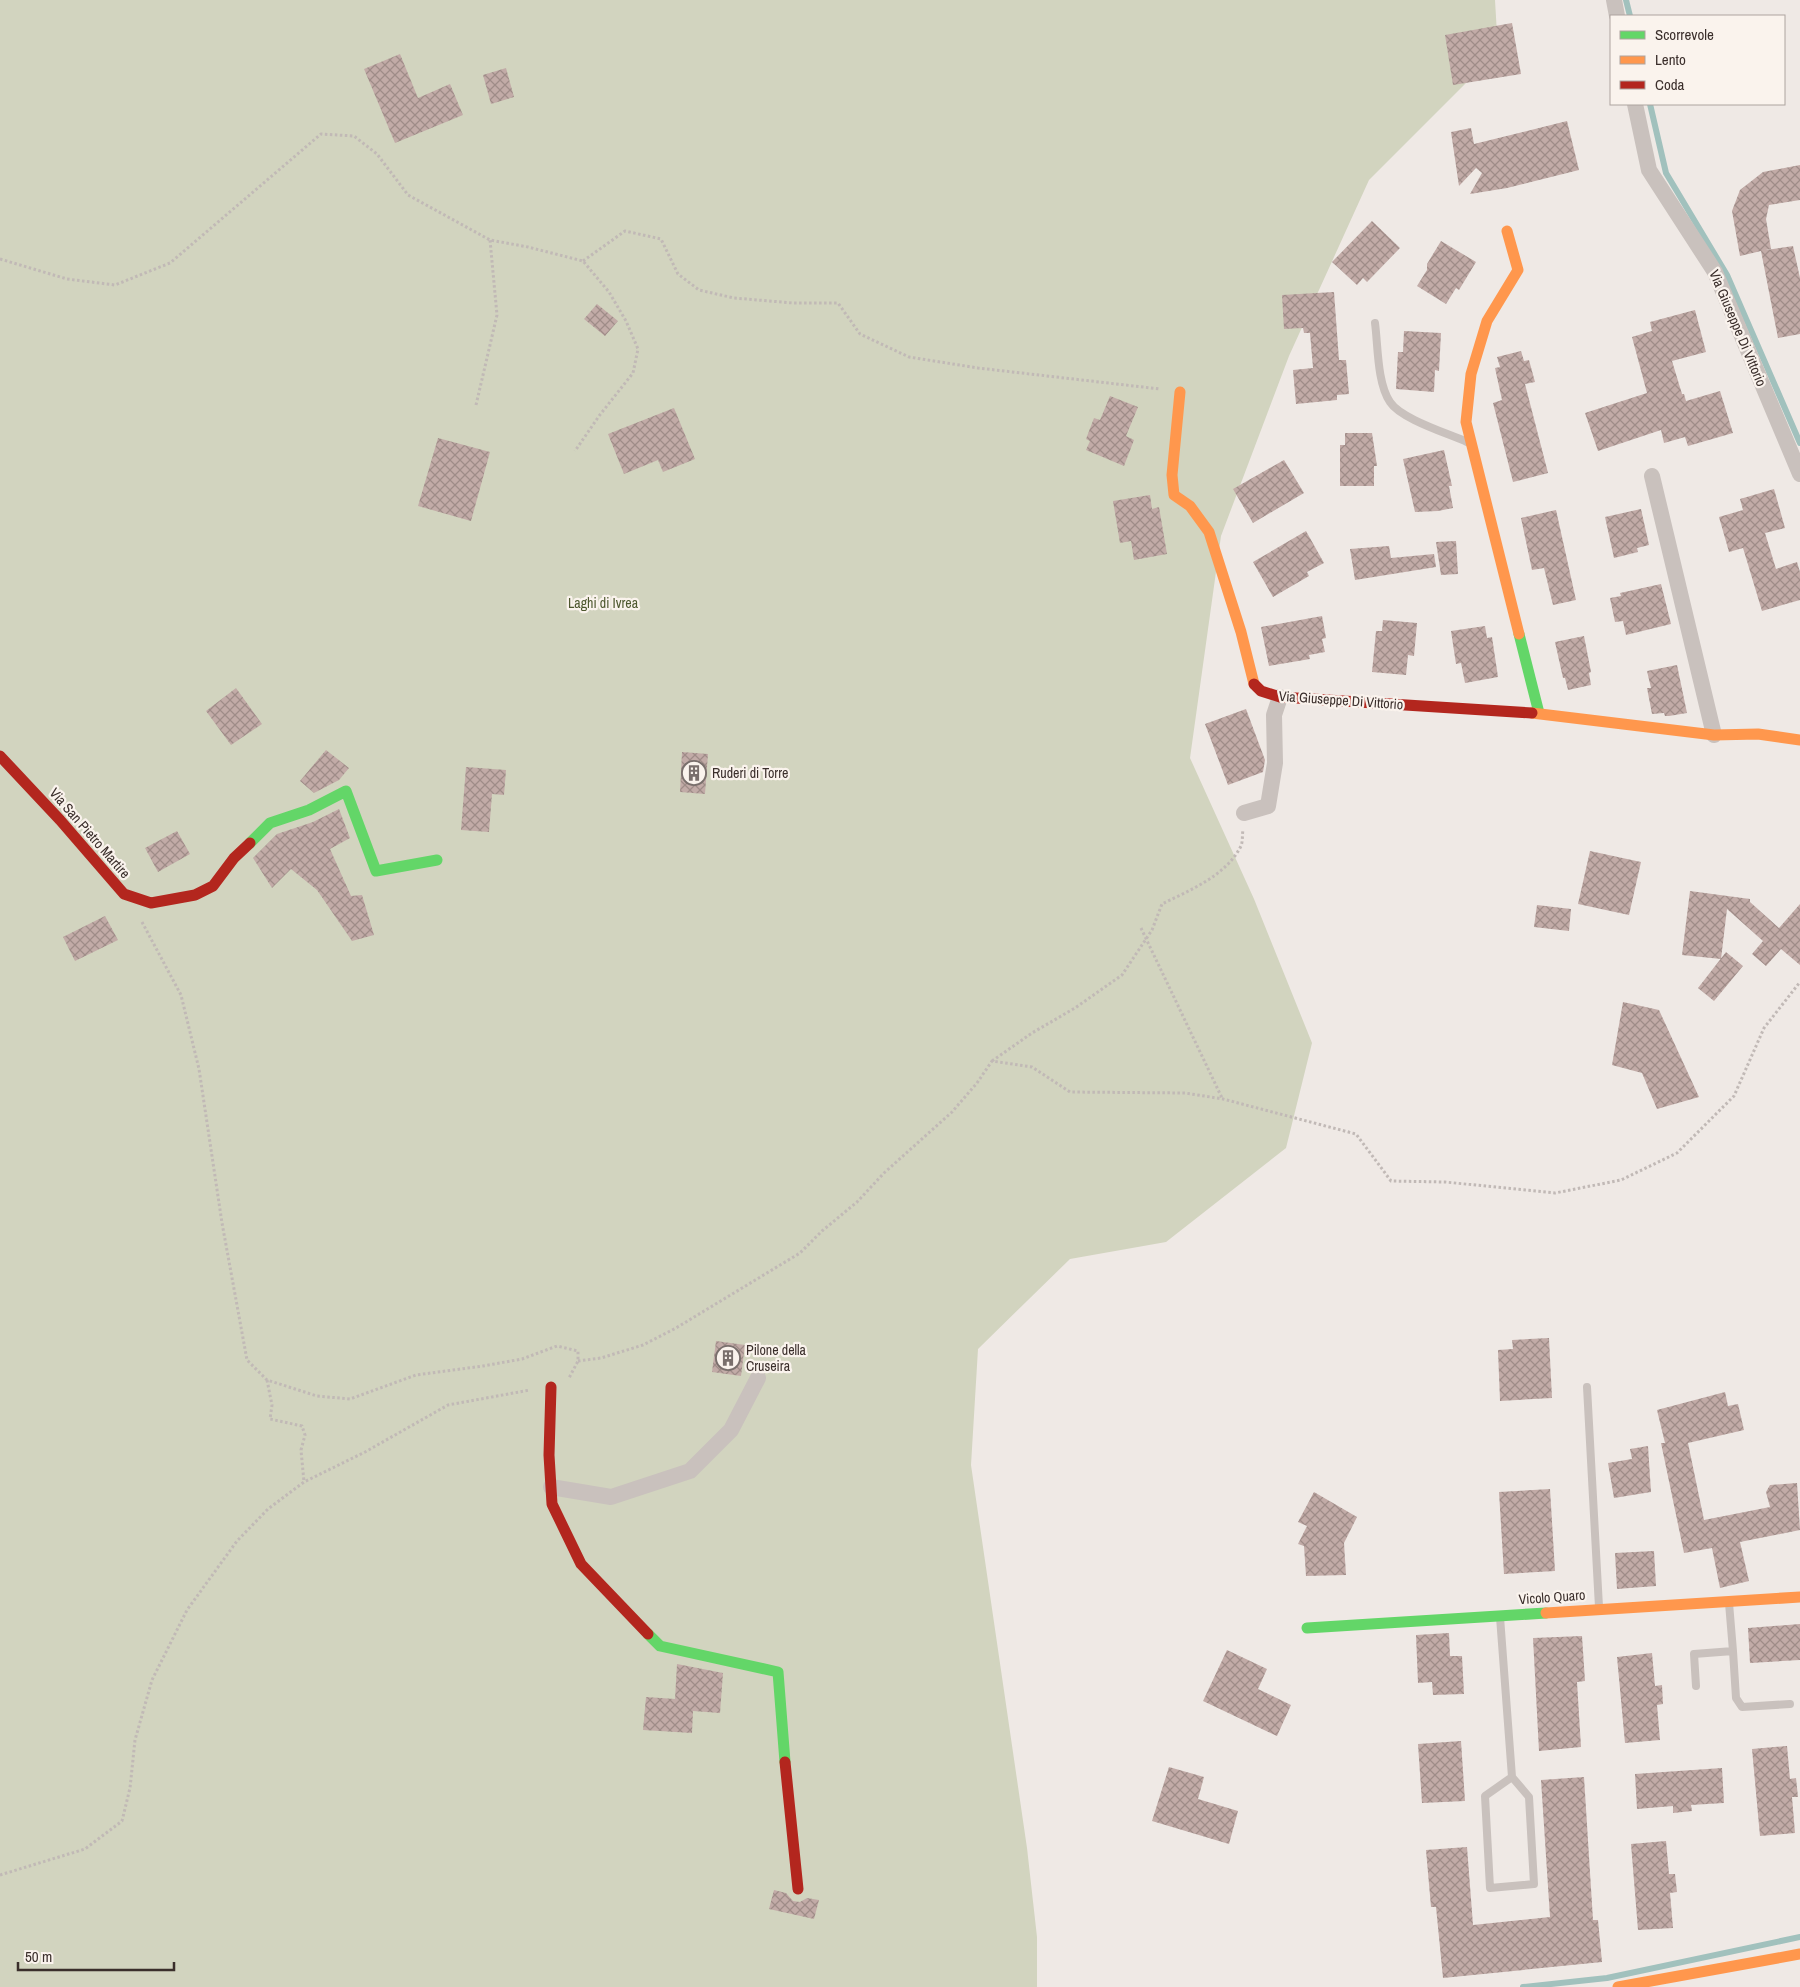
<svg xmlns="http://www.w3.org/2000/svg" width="1800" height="1987" viewBox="0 0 1800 1987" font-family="'Archivo Narrow',sans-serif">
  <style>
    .park { fill: #d2d4bf }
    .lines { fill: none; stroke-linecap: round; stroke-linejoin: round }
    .stream { stroke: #a1c1bd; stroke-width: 6 }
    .building { fill: url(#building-cross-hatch) }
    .path { stroke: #c1b9b6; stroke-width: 3; stroke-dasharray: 2.5 2.5; stroke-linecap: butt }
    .lane { stroke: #c9c1bd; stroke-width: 8 }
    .street { stroke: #c9c1bd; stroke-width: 16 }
    .fast { stroke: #63d668; stroke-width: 11 }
    .slow { stroke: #ff974d; stroke-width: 11 }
    .jam { stroke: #b3261e; stroke-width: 11 }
    .labels { text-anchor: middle; stroke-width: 4.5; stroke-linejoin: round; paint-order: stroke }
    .street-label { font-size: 14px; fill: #3a2e2b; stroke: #faf3ed }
    .park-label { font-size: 14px; fill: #4e582f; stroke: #faf3ed }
    .poi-label { font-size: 14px; fill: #3a2e2b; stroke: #faf3ed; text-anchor: start }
  </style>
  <defs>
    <pattern id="building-cross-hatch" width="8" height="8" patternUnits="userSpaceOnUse" patternTransform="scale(1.25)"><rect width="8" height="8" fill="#c2aba7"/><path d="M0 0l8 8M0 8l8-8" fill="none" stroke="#9f8c88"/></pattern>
  </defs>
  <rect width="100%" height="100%" fill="#efe9e5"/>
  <path class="park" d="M0,0H1495L1498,51L1369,180L1289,356L1221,536L1190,758L1254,899L1312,1043L1286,1148L1166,1242L1070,1259L978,1349L971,1465L1027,1848L1037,1937V1987H0Z"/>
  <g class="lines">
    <path class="stream" d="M1626,0L1630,16
      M1650,104L1666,173L1727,275L1800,443
      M1523,1987L1607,1978L1800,1937"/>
  </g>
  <path class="building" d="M1512,23L1521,74L1453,85L1445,35Z
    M400,54L418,98L450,84L463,115L395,143L364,69Z
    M506,68L514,97L491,104L483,75Z
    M1567,121L1579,170L1507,188L1470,194L1482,173L1476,168L1459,186L1451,132L1471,128L1474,144Z
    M1800,165V200L1769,205L1766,219L1771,249L1766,250L1793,246L1800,278V334L1778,338L1761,251L1740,256L1732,211L1740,190L1763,172Z
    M1372,221L1400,248L1367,282L1363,278L1357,285L1332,262Z
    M1441,241L1476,262L1459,290L1456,288L1446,304L1417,286L1427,270V264Z
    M1334,292L1339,360H1346L1349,394L1337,395V400L1296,404L1293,370L1313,368L1310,333H1304L1303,328L1284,329L1282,295Z
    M597,304L618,321L605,336L584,319Z
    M1695,310L1706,352L1672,361L1682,394H1684L1686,401L1720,391L1733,433L1688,446L1685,437L1664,443L1661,430L1598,451L1585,413L1647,393L1632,337L1652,331L1650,322Z
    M1404,331L1441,333L1439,371L1435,370L1434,392L1396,389L1398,352H1403Z
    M1521,351L1524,361L1529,360L1535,382L1525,384L1548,473L1513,482L1493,403L1502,400L1495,368L1500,367L1497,357Z
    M1110,396L1138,407L1126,436L1134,440L1124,466L1086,450L1090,441L1086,439L1094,418L1100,420Z
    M674,408L695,459L663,472L658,460L624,474L608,434Z
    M1345,433H1372L1377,466H1374V486H1340V445H1345Z
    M438,438L490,452L471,521L418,506Z
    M1444,450L1452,486H1449L1453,508L1438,511L1415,512L1403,459Z
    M1284,460L1304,493L1253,523L1233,489Z
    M1774,489L1785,528L1765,533L1776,569L1797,562L1800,572V600L1762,611L1743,548L1729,552L1719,517L1743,510L1740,499Z
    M1150,495L1152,509L1159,507L1167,554L1134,560L1131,541L1120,543L1113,501Z
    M1641,509L1649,545L1637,548L1638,552L1614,558L1605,517Z
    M1556,510L1576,600L1553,605L1544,568L1532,570L1521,518Z
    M1306,531L1324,563L1307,572L1309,576L1273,597L1253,562Z
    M1456,541L1458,574L1441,575L1436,542Z
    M1389,546L1391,558L1434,554L1436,567L1355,580L1350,549Z
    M1661,584L1671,624L1626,635L1623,621L1615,622L1610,598L1621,596L1620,593Z
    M1322,616L1326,638L1322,639L1325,652L1309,655L1310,659L1269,666L1261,627Z
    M1383,620L1417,623L1414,656L1408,655L1406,675L1372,672L1376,631H1382Z
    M1485,626L1487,638L1492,637L1498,677L1465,683L1461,663L1456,664L1451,631Z
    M1584,636L1591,672L1589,673L1591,685L1568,690L1565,678H1563L1555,642Z
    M1677,665L1687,713L1669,716H1665L1664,713L1652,714L1647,688H1651L1647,671Z
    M236,688L262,724L231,745L206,711Z
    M1246,709L1265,760L1263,772L1228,785L1205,724Z
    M326,750L349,768L339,780L314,793L300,781Z
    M682,752L708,754L705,794L680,792Z
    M466,767L506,770L504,795L492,794L489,832L461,830Z
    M339,809L350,838L330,849L351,896L362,895L374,935L352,941L317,890L291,869L272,888L253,858L277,834L313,822Z
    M177,831L190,854L158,872L145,848Z
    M1590,851L1641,862L1629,915L1578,904Z
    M1690,891L1750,899V902L1779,928L1800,904V965L1781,949L1766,966L1752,954L1763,941L1727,909L1721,959L1682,955Z
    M1537,905L1571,909L1569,931L1534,927Z
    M105,916L118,940L75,961L63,937Z
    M1726,952L1743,966L1714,1001L1698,988Z
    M1623,1002L1659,1010L1699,1097L1657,1109L1642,1073L1612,1065Z
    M1549,1338L1552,1398L1500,1401L1498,1350L1513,1349L1512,1340Z
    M716,1341L745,1345L741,1376L712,1372Z
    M1725,1392L1728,1406L1738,1404L1744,1430L1688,1443L1704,1520L1770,1507L1766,1492L1770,1485L1797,1483L1800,1530L1740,1542L1749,1581L1720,1588L1712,1548L1684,1553L1661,1443H1665L1657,1410Z
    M1648,1446L1651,1492L1614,1498L1608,1463L1632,1459L1630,1449Z
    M1550,1489L1555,1571L1504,1574L1499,1492Z
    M1314,1492L1357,1517L1344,1543L1346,1575L1306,1576L1304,1546L1298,1544L1307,1526L1298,1522Z
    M1654,1551L1656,1586L1617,1589L1615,1553Z
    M1800,1624V1660L1750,1663L1748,1628Z
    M1449,1633L1450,1656H1462L1464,1694L1433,1695L1432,1682L1418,1683L1416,1635Z
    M1582,1636L1585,1681L1577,1682L1581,1747L1539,1751L1533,1638Z
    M1227,1650L1267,1669L1258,1689L1291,1705L1277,1736L1203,1701Z
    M1652,1653L1655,1686L1662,1685L1663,1704L1657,1705L1660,1740L1625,1743L1617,1657Z
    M677,1664L723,1673L720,1713L693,1711L692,1733L643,1730L646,1697L675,1699Z
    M1461,1741L1465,1801L1422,1803L1418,1744Z
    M1787,1746L1790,1779L1796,1778L1798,1797H1792L1795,1833L1760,1836L1752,1749Z
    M1169,1767L1204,1777L1198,1799L1238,1811L1229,1844L1152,1821Z
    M1722,1768L1724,1803L1691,1805L1692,1811L1673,1813V1806L1637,1809L1635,1774Z
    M1584,1777L1593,1920H1598L1602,1962L1443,1978L1436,1907H1431L1426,1850L1467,1847L1473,1925L1550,1917L1541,1780Z
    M1666,1841L1669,1874H1675L1677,1892L1670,1893L1673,1928L1638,1930L1631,1844Z
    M774,1890L786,1893L793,1901L800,1902L807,1898L819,1900L814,1919L769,1909Z"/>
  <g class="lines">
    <path class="path" d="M0,259L67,279L115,285L170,263L321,134L354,136L377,154L408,195L490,240L528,247L583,261L609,292L626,321L638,349L633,373L599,416L575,451
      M583,261L625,231L661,239L678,274L699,290L734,298L793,303H838L860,334L909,357L978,368L1160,389
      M476,405L497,315L490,240
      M142,922L181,995L199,1069L222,1223L247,1360L267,1380L317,1396L350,1399L416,1375L483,1366L522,1359L557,1346L578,1351V1361L569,1378
      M1141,928L1222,1098
      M992,1061L1032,1033L1075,1008L1122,975L1152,930L1162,904C1190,890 1226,876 1241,846C1243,841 1242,835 1243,830
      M578,1361L601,1358L643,1345L676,1328L800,1253L822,1231L857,1202L884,1173L952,1112L977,1083L992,1061L1032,1067L1070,1092L1185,1093L1223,1099L1356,1134L1391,1181L1445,1182L1555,1193L1621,1180L1677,1153L1734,1096L1764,1028L1800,982
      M267,1380L272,1405L270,1419L302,1426L305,1435L301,1450L304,1482
      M0,1875L85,1849L122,1821L130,1788L135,1740L152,1680L187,1610L237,1541L268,1509L304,1482L365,1452L448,1405L530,1390"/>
    <path class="lane" d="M1375,323C1378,345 1377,383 1390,402C1401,419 1447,433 1467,442
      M1587,1387L1599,1607
      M1500,1617L1512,1777L1529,1797L1534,1884L1490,1888L1485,1796L1512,1777
      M1733,1651L1736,1698L1742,1707L1790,1704
      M1696,1686L1694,1654L1733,1651L1729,1603"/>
    <path class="street" d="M1614,0L1617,16
      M1635,104L1649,170L1715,272L1800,474
      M1652,476L1714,735
      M1244,813L1268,806L1275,763L1274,715L1280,697
      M551,1487L611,1497L690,1471L731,1430L758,1378"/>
    <path class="fast" d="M1519,634L1539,713
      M250,843L270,823L309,810L346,791L376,871L437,860
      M1307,1628L1546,1613
      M648,1634L660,1646L778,1672L785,1762"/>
    <path class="slow" d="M1507,231L1518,270L1487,321L1471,374L1466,422L1519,634
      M1180,392L1172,475L1174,495L1190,506L1209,532L1241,632L1254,684
      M1532,713L1714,735L1758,734L1800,740
      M1546,1613L1800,1597
      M1618,1987L1800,1954"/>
    <path class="jam" d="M1254,684L1261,691L1280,697L1532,713
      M0,756L60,820L124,894L151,903L195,895L213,886L234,858L250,843
      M551,1387L549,1455L552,1504L581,1564L648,1634
      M785,1762L798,1889"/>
  </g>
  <defs>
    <symbol id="building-ring" viewBox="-11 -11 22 22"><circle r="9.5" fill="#faf3ed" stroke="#796f6c" stroke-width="1.5"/><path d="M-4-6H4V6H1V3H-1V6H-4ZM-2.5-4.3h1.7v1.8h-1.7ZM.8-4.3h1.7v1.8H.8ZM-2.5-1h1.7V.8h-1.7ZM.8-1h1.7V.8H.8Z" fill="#796f6c"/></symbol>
  </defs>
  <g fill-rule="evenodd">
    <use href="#building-ring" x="680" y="759" width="28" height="28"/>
    <use href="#building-ring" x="714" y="1344" width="28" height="28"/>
  </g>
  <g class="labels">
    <g class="street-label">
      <text transform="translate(1738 328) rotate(67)" y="5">Via Giuseppe Di Vittorio</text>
      <text transform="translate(1341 700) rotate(4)" y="5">Via Giuseppe Di Vittorio</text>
      <text transform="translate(90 833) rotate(49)" y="5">Via San Pietro Martire</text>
      <text transform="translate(1552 1597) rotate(-4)" y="5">Vicolo Quaro</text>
    </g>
    <g class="park-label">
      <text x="603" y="608">Laghi di Ivrea</text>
    </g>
    <g class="poi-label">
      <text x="712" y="778">Ruderi di Torre</text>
      <text x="746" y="1355">Pilone della<tspan x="746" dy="16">Cruseira</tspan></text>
    </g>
  </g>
  <rect x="1610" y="15" width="175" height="90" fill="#faf3ed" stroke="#ada49f"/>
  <rect x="1620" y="31" width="25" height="8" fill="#63d668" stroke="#ada49f"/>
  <text x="1655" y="40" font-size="15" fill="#3a2e2b">Scorrevole</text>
  <rect x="1620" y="56" width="25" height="8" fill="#ff974d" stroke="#ada49f"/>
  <text x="1655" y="65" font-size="15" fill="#3a2e2b">Lento</text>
  <rect x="1620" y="81" width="25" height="8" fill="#b3261e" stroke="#ada49f"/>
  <text x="1655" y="90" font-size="15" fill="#3a2e2b">Coda</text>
  <path d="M18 1962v8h156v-8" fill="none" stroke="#3a2e2b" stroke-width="2.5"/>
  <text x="25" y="1962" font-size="15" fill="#3a2e2b" stroke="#faf3ed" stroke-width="4" paint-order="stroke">50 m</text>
</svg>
